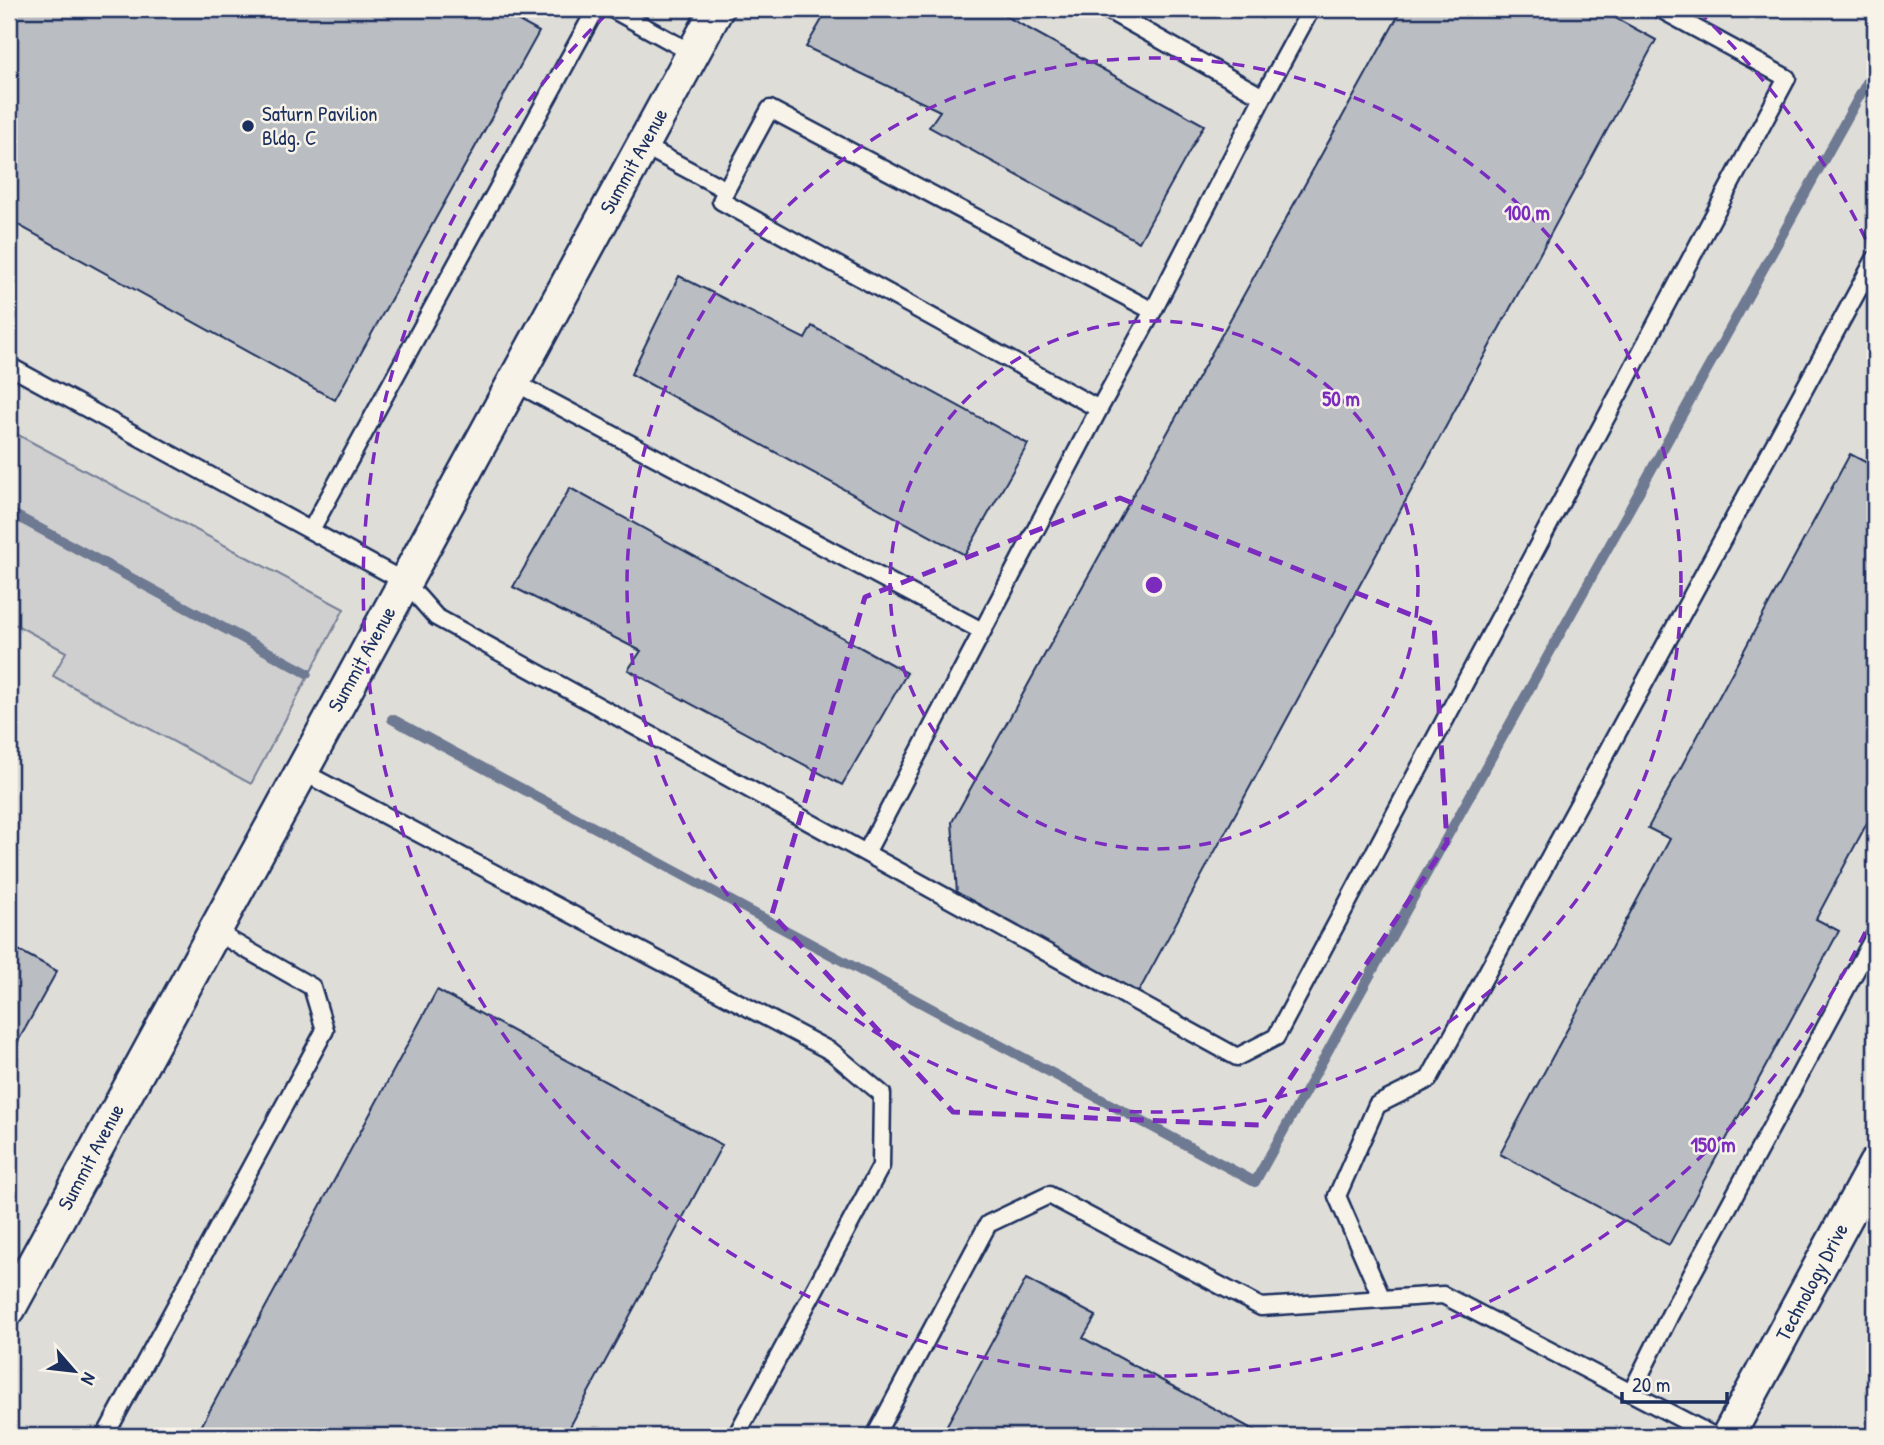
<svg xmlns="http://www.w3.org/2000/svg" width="1884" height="1445" viewBox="0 0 1884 1445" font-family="'Patrick Hand',sans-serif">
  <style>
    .built { fill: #deddd8 }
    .green { fill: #cfcfcf; stroke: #757f96; stroke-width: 2 }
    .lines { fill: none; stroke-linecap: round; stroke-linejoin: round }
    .stream { stroke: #6e7992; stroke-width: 10 }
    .building { fill: #babdc2; stroke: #1b2f5e; stroke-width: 2 }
    .lane-casing { stroke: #1b2f5e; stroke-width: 21 }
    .street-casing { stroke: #1b2f5e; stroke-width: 37 }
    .lane { stroke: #f7f3e8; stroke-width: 16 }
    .street { stroke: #f7f3e8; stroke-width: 32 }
    .marked { fill: none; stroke: #7b2cbf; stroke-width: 5; stroke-dasharray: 14 9; stroke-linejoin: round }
    .ring { fill: none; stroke: #7b2cbf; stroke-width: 3.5; stroke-dasharray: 12 9 }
    .poi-dot { fill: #1b2f5e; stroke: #f7f3e8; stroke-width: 2.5 }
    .labels { text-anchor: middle; stroke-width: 5; stroke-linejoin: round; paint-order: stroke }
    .poi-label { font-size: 21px; fill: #1b2f5e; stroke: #f7f3e8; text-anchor: start }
    .street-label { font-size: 21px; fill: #1b2f5e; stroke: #f7f3e8 }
    .centre { fill: #7b2cbf; stroke: #f7f3e8; stroke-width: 3.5 }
    .ring-label { font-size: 21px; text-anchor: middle; font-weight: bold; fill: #7b2cbf; stroke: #f7f3e8; stroke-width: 5; stroke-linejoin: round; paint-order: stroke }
  </style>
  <rect width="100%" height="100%" fill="#eeebe2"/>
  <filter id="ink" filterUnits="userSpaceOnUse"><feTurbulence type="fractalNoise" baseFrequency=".0143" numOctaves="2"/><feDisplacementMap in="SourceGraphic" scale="14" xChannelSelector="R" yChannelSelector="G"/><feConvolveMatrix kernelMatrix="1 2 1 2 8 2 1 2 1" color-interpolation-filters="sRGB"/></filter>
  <g filter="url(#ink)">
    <path class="built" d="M9,9H1875V1436H9Z"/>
    <path class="green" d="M9,430L344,609L251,784L53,676L66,652L9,621Z"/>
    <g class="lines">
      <path class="stream" d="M9,512L307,673
        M392,719L1255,1182L1875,68"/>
    </g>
    <path class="building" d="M9,9H497L539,32L335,400L9,220Z
      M828,9H993L1204,125L1139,242L929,127L940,111L806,47Z
      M1246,9H1266L1262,18Z
      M1402,9H1599L1656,40L1138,993L957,893L952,822Z
      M679,276L805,339L812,326L1028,444L965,555L631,374Z
      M1850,454L1875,467V808L1816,919L1839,931L1669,1245L1500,1154L1670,839L1648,828Z
      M570,488L907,673L842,785L628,670L641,651L513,587Z
      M9,945L57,971L16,1045L9,1041Z
      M437,990L722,1145L565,1436H196Z
      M1026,1279L1096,1316L1083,1338L1265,1436H941Z"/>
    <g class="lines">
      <defs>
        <path id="lane" d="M612,9L692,53
          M1263,97L1311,9
          M642,145L726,190L770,109L1153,311L1263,97L1106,9
          M726,190L721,201L1099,409L1153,311
          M9,366L405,582L436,617L1237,1057L1276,1037L1787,78L1660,9
          M514,382L982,631
          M311,530L596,9
          M301,771L832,1052L882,1094L881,1166L736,1436
          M866,853L1099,409
          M1382,1299L1337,1196L1377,1105L1429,1079L1875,259
          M1631,1393L1671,1313L1875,935
          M105,1436L325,1030L312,987L214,931
          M875,1436L988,1224L1049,1195L1261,1307L1443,1295L1714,1436"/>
        <path id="street" d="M9,1309L717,9
          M1728,1436L1875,1164"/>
      </defs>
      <use href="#lane" class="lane-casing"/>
      <use href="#street" class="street-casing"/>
      <use href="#lane" class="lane"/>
      <use href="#street" class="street"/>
    </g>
  </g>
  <path class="marked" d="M1120,498L1434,624L1447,843L1259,1125L953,1112L772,914L865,597Z"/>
  <g class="ring">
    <circle cx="1154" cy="585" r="264"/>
    <circle cx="1154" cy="585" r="527"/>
    <path d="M1874 913A791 791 0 1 1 610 11M1698 11A791 791 0 0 1 1874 257"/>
  </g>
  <circle class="poi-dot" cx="248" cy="126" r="7"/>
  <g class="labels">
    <g class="poi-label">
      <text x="262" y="121">Saturn Pavilion<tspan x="262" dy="24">Bldg. C</tspan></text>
    </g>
    <g class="street-label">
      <text transform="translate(634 161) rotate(-61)" y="7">Summit Avenue</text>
      <text transform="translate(362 659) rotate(-61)" y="7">Summit Avenue</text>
      <text transform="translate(91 1157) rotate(-62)" y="7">Summit Avenue</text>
      <text transform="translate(1812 1282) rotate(-62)" y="7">Technology Drive</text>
    </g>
  </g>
  <circle cx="1154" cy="585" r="10" class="centre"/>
  <g class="ring-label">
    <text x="1527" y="220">100 m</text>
    <text x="1341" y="406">50 m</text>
    <text x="1713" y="1152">150 m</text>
  </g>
  <rect width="1884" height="1445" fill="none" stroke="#f7f3e8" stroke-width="35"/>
  <rect x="18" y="18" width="1849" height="1410" fill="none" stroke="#1b2f5e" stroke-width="2.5" filter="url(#ink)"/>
  <g transform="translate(74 1371) rotate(118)" stroke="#f7f3e8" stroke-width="5" paint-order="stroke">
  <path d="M0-5L12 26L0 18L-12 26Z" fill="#1b2f5e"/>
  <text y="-10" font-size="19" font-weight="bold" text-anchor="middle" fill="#1b2f5e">N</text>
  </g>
  <path d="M1622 1392v10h105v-10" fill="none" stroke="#1b2f5e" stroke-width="3.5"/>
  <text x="1632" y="1392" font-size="21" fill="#1b2f5e" stroke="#f7f3e8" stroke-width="5" paint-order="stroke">20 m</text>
</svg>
